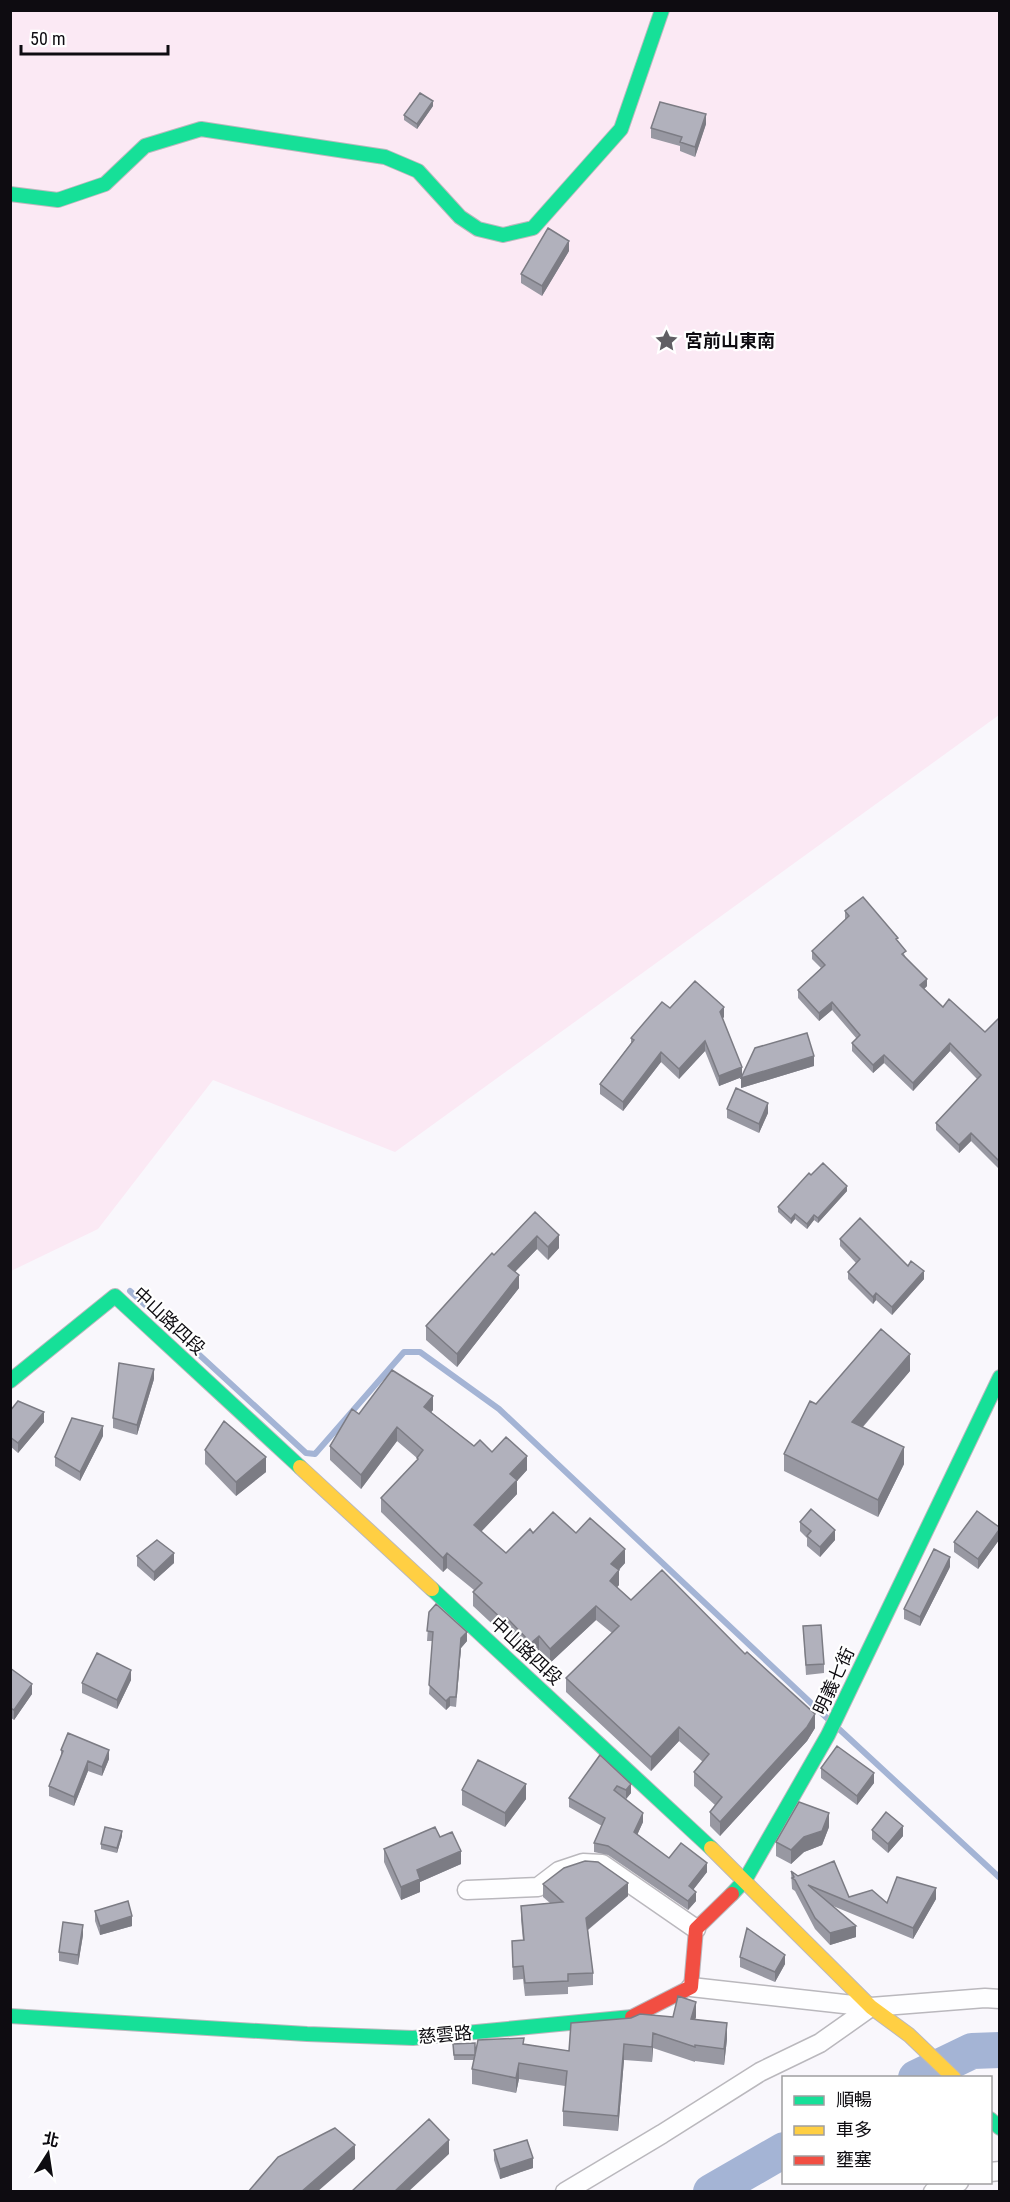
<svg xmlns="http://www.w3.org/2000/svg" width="1010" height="2202" viewBox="0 0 1010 2202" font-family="'Roboto Condensed','Noto Sans TC',sans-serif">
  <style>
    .green { fill: #fbe9f4 }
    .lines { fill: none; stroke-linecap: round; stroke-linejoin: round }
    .stream { stroke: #a4b4d5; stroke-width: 6 }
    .river { stroke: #a4b4d5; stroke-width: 36 }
    .street-casing { stroke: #bab8bd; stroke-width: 21 }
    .fast-casing { stroke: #bab8bd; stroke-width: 16 }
    .slow-casing { stroke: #bab8bd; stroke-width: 16 }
    .jam-casing { stroke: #bab8bd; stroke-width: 16 }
    .street { stroke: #fefeff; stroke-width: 18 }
    .fast { stroke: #16e098; stroke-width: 14 }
    .slow { stroke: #ffcf43; stroke-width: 14 }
    .jam { stroke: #f24e42; stroke-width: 14 }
    .wall { fill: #9898a2 }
    .shaded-wall { fill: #7c7c84 }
    .building { fill: #b1b1bc; stroke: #7c7c84; stroke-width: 1.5 }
    .labels { text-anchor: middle; stroke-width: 4.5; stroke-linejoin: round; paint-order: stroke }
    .poi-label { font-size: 18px; font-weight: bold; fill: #0e0c11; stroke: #fff; text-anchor: start }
    .street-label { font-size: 18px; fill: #0e0c11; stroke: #fff }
  </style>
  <rect width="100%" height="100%" fill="#f9f7fc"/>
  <path class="green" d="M10,11H1000L999,715L395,1152L213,1080L98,1229L11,1271Z"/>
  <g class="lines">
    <path class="stream" d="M130,1291L306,1453L315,1454L404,1352H420L499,1409L829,1720
      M839,1729L1000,1878"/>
    <path class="river" d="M916,2078L972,2051L1000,2050
      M711,2192L784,2150"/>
    <defs>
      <path id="street" d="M467,1890L538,1887L559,1871L583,1863L602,1864L696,1929
        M691,1987L871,2007L985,1998L1000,1999
        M990,2172L1000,2171
        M565,2192L662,2134L760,2072L820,2043L871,2007
        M933,2192L959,2182"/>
      <path id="fast" d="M10,194L58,200L105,184L145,146L201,129L385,157L418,171L460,217L478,229L503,235L533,228L621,129L662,10
        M10,1381L115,1296L300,1467
        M432,1589L711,1848
        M732,1894L745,1880L828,1735L1000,1377
        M10,2016L307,2034L413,2038L632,2017
        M990,2119L1000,2128"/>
      <path id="slow" d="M300,1467L432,1589
        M711,1848L871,2007L909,2035L954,2078"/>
      <path id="jam" d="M632,2017L691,1987L696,1929L732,1894"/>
    </defs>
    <use href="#street" class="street-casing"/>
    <use href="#fast" class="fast-casing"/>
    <use href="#slow" class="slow-casing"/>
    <use href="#jam" class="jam-casing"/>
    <use href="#street" class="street"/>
    <use href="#fast" class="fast"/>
    <use href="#slow" class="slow"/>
    <use href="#jam" class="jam"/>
  </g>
  <path class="wall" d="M433,106L417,129L404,120V115Z
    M706,124L695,157L680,151V146L651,138V128Z
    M569,251L542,296L521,283V274Z
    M845,911L898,941L906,958L927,986L924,989L943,1007L985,1032L999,1018V1169L971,1141L959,1153L936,1130V1123L977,1079L950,1051L913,1091L884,1063L873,1073L852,1051V1043L857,1039L832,1010L819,1021L798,998V990L821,968L812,959V951L845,920Z
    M670,1008L724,1017L722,1019L742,1077L814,1066L741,1088L742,1077L719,1086L705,1051L679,1079L661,1062L623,1111L600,1094V1084L631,1043V1038Z
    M727,1109L768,1113L759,1133L727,1118Z
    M811,1175L847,1191L818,1223L814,1220L807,1229L795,1219L791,1224L778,1212V1207Z
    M535,1212L559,1248L548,1260L537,1249L515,1272L519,1288L457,1367L426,1340V1326Z
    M840,1239L908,1266L924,1279L892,1315L876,1300L873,1304L848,1279V1272L856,1263L840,1246Z
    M910,1371L863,1427L904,1464L878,1517L784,1471V1454L816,1404Z
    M154,1379L137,1435L113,1428V1418Z
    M433,1410L431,1412L474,1446L492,1452L527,1470L517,1481V1494L481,1532L506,1553L533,1533H576L625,1563L619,1570V1585L617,1587L631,1600L815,1728L807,1741L720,1836L710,1826V1812L715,1805L694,1786V1772L703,1762L679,1741L651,1771L566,1692V1678L612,1633L596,1620L550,1663L539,1650L531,1657L507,1632L504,1635L473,1606V1592L474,1590L447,1568L443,1572L381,1512V1498L417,1461V1458L397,1441L361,1489L330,1460V1446L359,1414Z
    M10,1411L44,1422L18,1453L10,1446Z
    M103,1436L80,1481L55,1466V1457Z
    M205,1450L266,1472L236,1496L205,1464Z
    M800,1522L835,1540L820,1557L807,1546V1538L800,1531Z
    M999,1527V1540L978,1569L954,1552V1542Z
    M137,1556L174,1563L154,1581L137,1566Z
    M950,1567L920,1626L904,1619V1609Z
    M429,1612L467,1641L461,1648L456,1707L450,1706L446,1710L429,1694L433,1641H427Z
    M803,1626L824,1664V1673L806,1675Z
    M10,1668L32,1694L14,1720L10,1717Z
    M131,1680L117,1709L82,1693V1683Z
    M61,1750L109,1759L102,1776L88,1771L74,1806L49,1796V1786L61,1757Z
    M600,1755L631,1793L626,1799L623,1798L643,1822L637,1835L669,1858L707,1872L693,1890L696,1901L688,1910L608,1855L594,1852V1843L602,1826L569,1807V1798Z
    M821,1768L874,1783L857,1805L821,1778Z
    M462,1790L526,1799L505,1827L462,1805Z
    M829,1827L822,1845L804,1852L791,1864L776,1856V1842Z
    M872,1830L903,1836L888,1853L872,1839Z
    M122,1836L117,1853L101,1849V1844Z
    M440,1837L461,1864L420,1882V1892L401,1900L384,1862V1849Z
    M791,1871L798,1876L849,1897L887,1903L936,1899L913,1939L833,1906L856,1937L830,1945L815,1929L795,1891L792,1889Z
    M543,1884L628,1896L588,1930L593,1973V1985L568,1987V1994L525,1996L523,1979L513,1980L512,1941H523L521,1919V1906L550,1903L543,1897Z
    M95,1911L132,1926L100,1935L95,1921Z
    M83,1935L78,1965L59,1961V1952Z
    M740,1957L785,1964L775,1982L740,1967Z
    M673,2017H696L695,2019L727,2039L724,2065L695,2061V2062L653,2048L652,2062L624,2060L618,2131L563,2126V2111L565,2086L519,2079L516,2093L472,2084V2069L474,2060H454L453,2044L475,2055L524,2044L569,2051Z
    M494,2150L533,2168L500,2179L494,2160Z"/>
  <path class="shaded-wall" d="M433,101V106L417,129V124Z
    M706,114V124L695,157V147Z
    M569,241V251L542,296V286Z
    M927,979V986L920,993V985Z
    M832,1002V1010L819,1021V1013Z
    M724,1007V1017L720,1021V1012Z
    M705,1041V1051L679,1079V1069Z
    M950,1043V1051L913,1091V1083Z
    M661,1052V1062L623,1111V1102Z
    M884,1055V1063L873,1073V1065Z
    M814,1056V1066L741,1088V1078Z
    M742,1067V1077L719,1086V1076Z
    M768,1103V1113L759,1133V1124Z
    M971,1133V1141L959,1153V1145Z
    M847,1186V1191L818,1223V1218Z
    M795,1214V1219L791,1224V1219Z
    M814,1215V1220L807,1229V1224Z
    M559,1235V1248L548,1260V1247Z
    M537,1236V1249L508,1279V1266Z
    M924,1271V1279L892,1315V1307Z
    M519,1275V1288L457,1367V1354Z
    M876,1293V1300L873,1304V1297Z
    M910,1354V1371L852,1439V1422Z
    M154,1369V1379L137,1435V1425Z
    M433,1396V1410L424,1421V1407Z
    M44,1412V1422L18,1453V1443Z
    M103,1426V1436L80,1481V1472Z
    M397,1427V1441L361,1489V1475Z
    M904,1447V1464L878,1517V1500Z
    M527,1456V1470L517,1481V1494L474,1539V1525L510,1474Z
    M266,1457V1472L236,1496V1482Z
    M835,1530V1540L820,1557V1547Z
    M999,1530V1540L978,1569V1559Z
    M625,1549V1563L611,1578V1564Z
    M174,1553V1563L154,1581V1572Z
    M447,1553V1568L443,1572V1558Z
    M950,1557V1567L920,1626V1617Z
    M619,1570V1585L610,1595V1581Z
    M596,1606V1620L550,1663V1649Z
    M507,1618V1632L504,1635V1621Z
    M467,1632V1641L461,1648L456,1707L461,1638Z
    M539,1636V1650L531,1657V1643Z
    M131,1670V1680L117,1709V1700Z
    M32,1684V1694L14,1720V1710Z
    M450,1697V1706L446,1710V1701Z
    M815,1714V1728L807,1741L720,1836V1822Z
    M679,1727V1741L651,1771V1757Z
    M109,1750V1759L102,1776V1767Z
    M88,1761V1771L74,1806V1797Z
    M874,1773V1783L857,1805V1796Z
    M526,1784V1799L505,1827V1813Z
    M631,1784V1793L626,1799V1790Z
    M643,1813V1822L634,1842V1832Z
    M829,1813V1827L822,1845L804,1852L791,1864V1850Z
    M903,1826V1836L888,1853V1844Z
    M122,1831V1836L117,1853V1848Z
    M461,1851V1864L420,1882V1892L401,1900V1887L417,1870Z
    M707,1863V1872L689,1895V1886Z
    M628,1883V1896L586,1931V1918Z
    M936,1888V1899L913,1939V1928Z
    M696,1892V1901L688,1910V1901Z
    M132,1916V1926L100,1935V1926Z
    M83,1925V1935L78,1965V1955Z
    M856,1926V1937L830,1945V1933Z
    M785,1955V1964L775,1982V1972Z
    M696,2002V2017L691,2034V2019Z
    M727,2023V2039L724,2065V2049Z
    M653,2033V2048L652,2062V2047Z
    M624,2044V2060L618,2131V2116Z
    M519,2063V2079L516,2093V2078Z
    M449,2140V2154L408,2192H394Z
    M355,2145V2159L317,2192H301Z
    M533,2158V2168L500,2179V2169Z"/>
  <path class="building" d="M420,93L433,101L417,124L404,115Z
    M660,102L706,114L695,147L680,142L682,137L651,128Z
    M548,228L569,241L542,286L521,274Z
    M863,897L898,938L896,939L906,951L902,954L927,979L920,985L943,1007L949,999L985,1032L999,1018V1161L971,1133L959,1145L936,1123L981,1075L950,1043L913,1083L884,1055L873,1065L852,1043L860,1035L832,1002L819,1013L798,990L825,965L812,951L849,916L845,911Z
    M695,981L724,1007L720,1012L742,1067L719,1076L705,1041L679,1069L661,1052L623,1102L600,1084L634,1040L631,1038L662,1002L670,1008Z
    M807,1033L814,1056L741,1078L755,1048Z
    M736,1088L768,1103L759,1124L727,1109Z
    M823,1163L847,1186L818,1218L814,1215L807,1224L795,1214L791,1219L778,1207L809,1173L811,1175Z
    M535,1212L559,1235L548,1247L537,1236L508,1266L519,1275L457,1354L426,1326L492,1253L494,1255Z
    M860,1218L908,1266L911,1261L924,1271L892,1307L876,1293L873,1297L848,1272L860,1259L840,1239Z
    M881,1329L910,1354L852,1422L904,1447L878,1500L784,1454L810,1401L816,1404Z
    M119,1363L154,1369L137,1425L113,1418Z
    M392,1370L433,1396L424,1407L474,1446L480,1440L492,1452L506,1437L527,1456L510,1474L517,1480L474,1525L506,1553L530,1529L533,1533L553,1512L576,1533L590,1518L625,1549L611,1564L619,1570L610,1581L631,1600L662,1570L745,1654L747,1652L815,1714L807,1727L720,1822L710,1812L722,1797L694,1772L709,1754L679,1727L651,1757L566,1678L619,1626L596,1606L550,1649L539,1636L531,1643L507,1618L504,1621L473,1592L482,1583L447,1553L443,1558L381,1498L418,1459L417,1458L423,1450L397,1427L361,1475L330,1446L352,1409L359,1414Z
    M18,1401L44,1412L18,1443L10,1437V1411Z
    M72,1418L103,1426L80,1472L55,1457Z
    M224,1421L266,1457L236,1482L205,1450Z
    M811,1509L835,1530L820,1547L807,1536L811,1531L800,1522Z
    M977,1511L999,1527V1530L978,1559L954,1542Z
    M157,1540L174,1553L154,1572L137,1556Z
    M934,1549L950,1557L920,1617L904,1609Z
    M436,1604L467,1632L461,1638L456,1697H450L446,1701L429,1685L433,1632L427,1631L429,1612Z
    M821,1625L824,1664L806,1665L803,1626Z
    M97,1653L131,1670L117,1700L82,1683Z
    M10,1668L32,1684L14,1710L10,1708Z
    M68,1733L109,1750L102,1767L88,1761L74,1797L49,1786L63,1751L61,1750Z
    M837,1746L874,1773L857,1796L821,1768Z
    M600,1755L631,1784L626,1790L617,1786L614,1790L643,1813L634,1832L669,1858L681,1843L707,1863L689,1886L696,1892L688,1901L608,1846L594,1843L605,1818L569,1798Z
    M478,1760L526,1784L505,1813L462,1790Z
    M799,1802L829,1813L822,1831L804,1837L791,1850L776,1842Z
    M886,1812L903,1826L888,1844L872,1830Z
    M105,1827L122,1831L117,1848L101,1844Z
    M435,1827L440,1837L452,1832L461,1851L417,1870L420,1879L401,1887L384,1849Z
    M585,1861L598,1862L628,1883L586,1918L593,1973L568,1974V1981L525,1983L523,1966L513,1967L512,1941L524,1940L521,1906L563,1902L543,1884L564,1868Z
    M834,1861L849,1897L872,1890L887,1903L897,1877L936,1888L913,1928L808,1885L856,1926L830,1933L815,1918L795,1880L792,1878L794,1877L791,1871L798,1876Z
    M128,1901L132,1916L100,1926L95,1911Z
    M63,1922L83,1925L78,1955L59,1952Z
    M747,1928L785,1955L775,1972L740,1957Z
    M678,1996L696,2002L691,2019L727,2023L724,2049L695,2045V2047L653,2033L652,2047L624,2044L618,2116L563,2111L567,2071L519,2063L516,2078L472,2069L478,2040L524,2038L523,2044L569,2051L571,2023L631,2018L640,2014L673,2017Z
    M475,2043V2055H454L453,2044Z
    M429,2119L449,2140L394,2192H351Z
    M335,2128L355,2145L301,2192H248L278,2157Z
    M527,2140L533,2158L500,2169L494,2150Z"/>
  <defs>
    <symbol id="sight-bare" viewBox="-9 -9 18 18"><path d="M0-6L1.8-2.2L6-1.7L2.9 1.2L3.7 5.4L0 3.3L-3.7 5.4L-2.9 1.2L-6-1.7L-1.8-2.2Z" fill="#605e63" stroke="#fff" stroke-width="2.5" paint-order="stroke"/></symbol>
  </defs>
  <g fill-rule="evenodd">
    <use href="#sight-bare" x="650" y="324" width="33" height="33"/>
  </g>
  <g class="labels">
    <g class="poi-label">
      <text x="685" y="347">宮前山東南</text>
    </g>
    <g class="street-label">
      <text transform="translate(169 1321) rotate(43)" y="6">中山路四段</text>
      <text transform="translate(526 1651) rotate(43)" y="6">中山路四段</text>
      <text transform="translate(834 1681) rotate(-65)" y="6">明義七街</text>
      <text transform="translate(445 2035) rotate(-5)" y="6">慈雲路</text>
    </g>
  </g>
  <rect width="1010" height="2202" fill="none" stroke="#0e0c11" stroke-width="24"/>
  <rect x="782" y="2076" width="210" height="108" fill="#ffffff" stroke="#9f9ea0" stroke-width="1.5"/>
  <rect x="794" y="2096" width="30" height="9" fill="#16e098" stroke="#9f9ea0" stroke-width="1.5"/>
  <text x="836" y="2106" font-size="18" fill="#0e0c11">順暢</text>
  <rect x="794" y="2126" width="30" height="9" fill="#ffcf43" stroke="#9f9ea0" stroke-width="1.5"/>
  <text x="836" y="2136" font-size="18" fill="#0e0c11">車多</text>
  <rect x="794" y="2156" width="30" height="9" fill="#f24e42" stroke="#9f9ea0" stroke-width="1.5"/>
  <text x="836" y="2166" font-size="18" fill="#0e0c11">壅塞</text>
  <g transform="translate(48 2154) rotate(12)" stroke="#ffffff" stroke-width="4.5" paint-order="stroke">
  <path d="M0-4.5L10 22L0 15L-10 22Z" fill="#0e0c11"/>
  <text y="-9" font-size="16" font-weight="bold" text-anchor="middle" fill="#0e0c11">北</text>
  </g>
  <path d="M21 45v9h147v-9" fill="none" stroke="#0e0c11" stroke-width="3"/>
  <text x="30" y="45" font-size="18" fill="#0e0c11" stroke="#ffffff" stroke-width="4.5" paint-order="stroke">50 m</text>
</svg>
